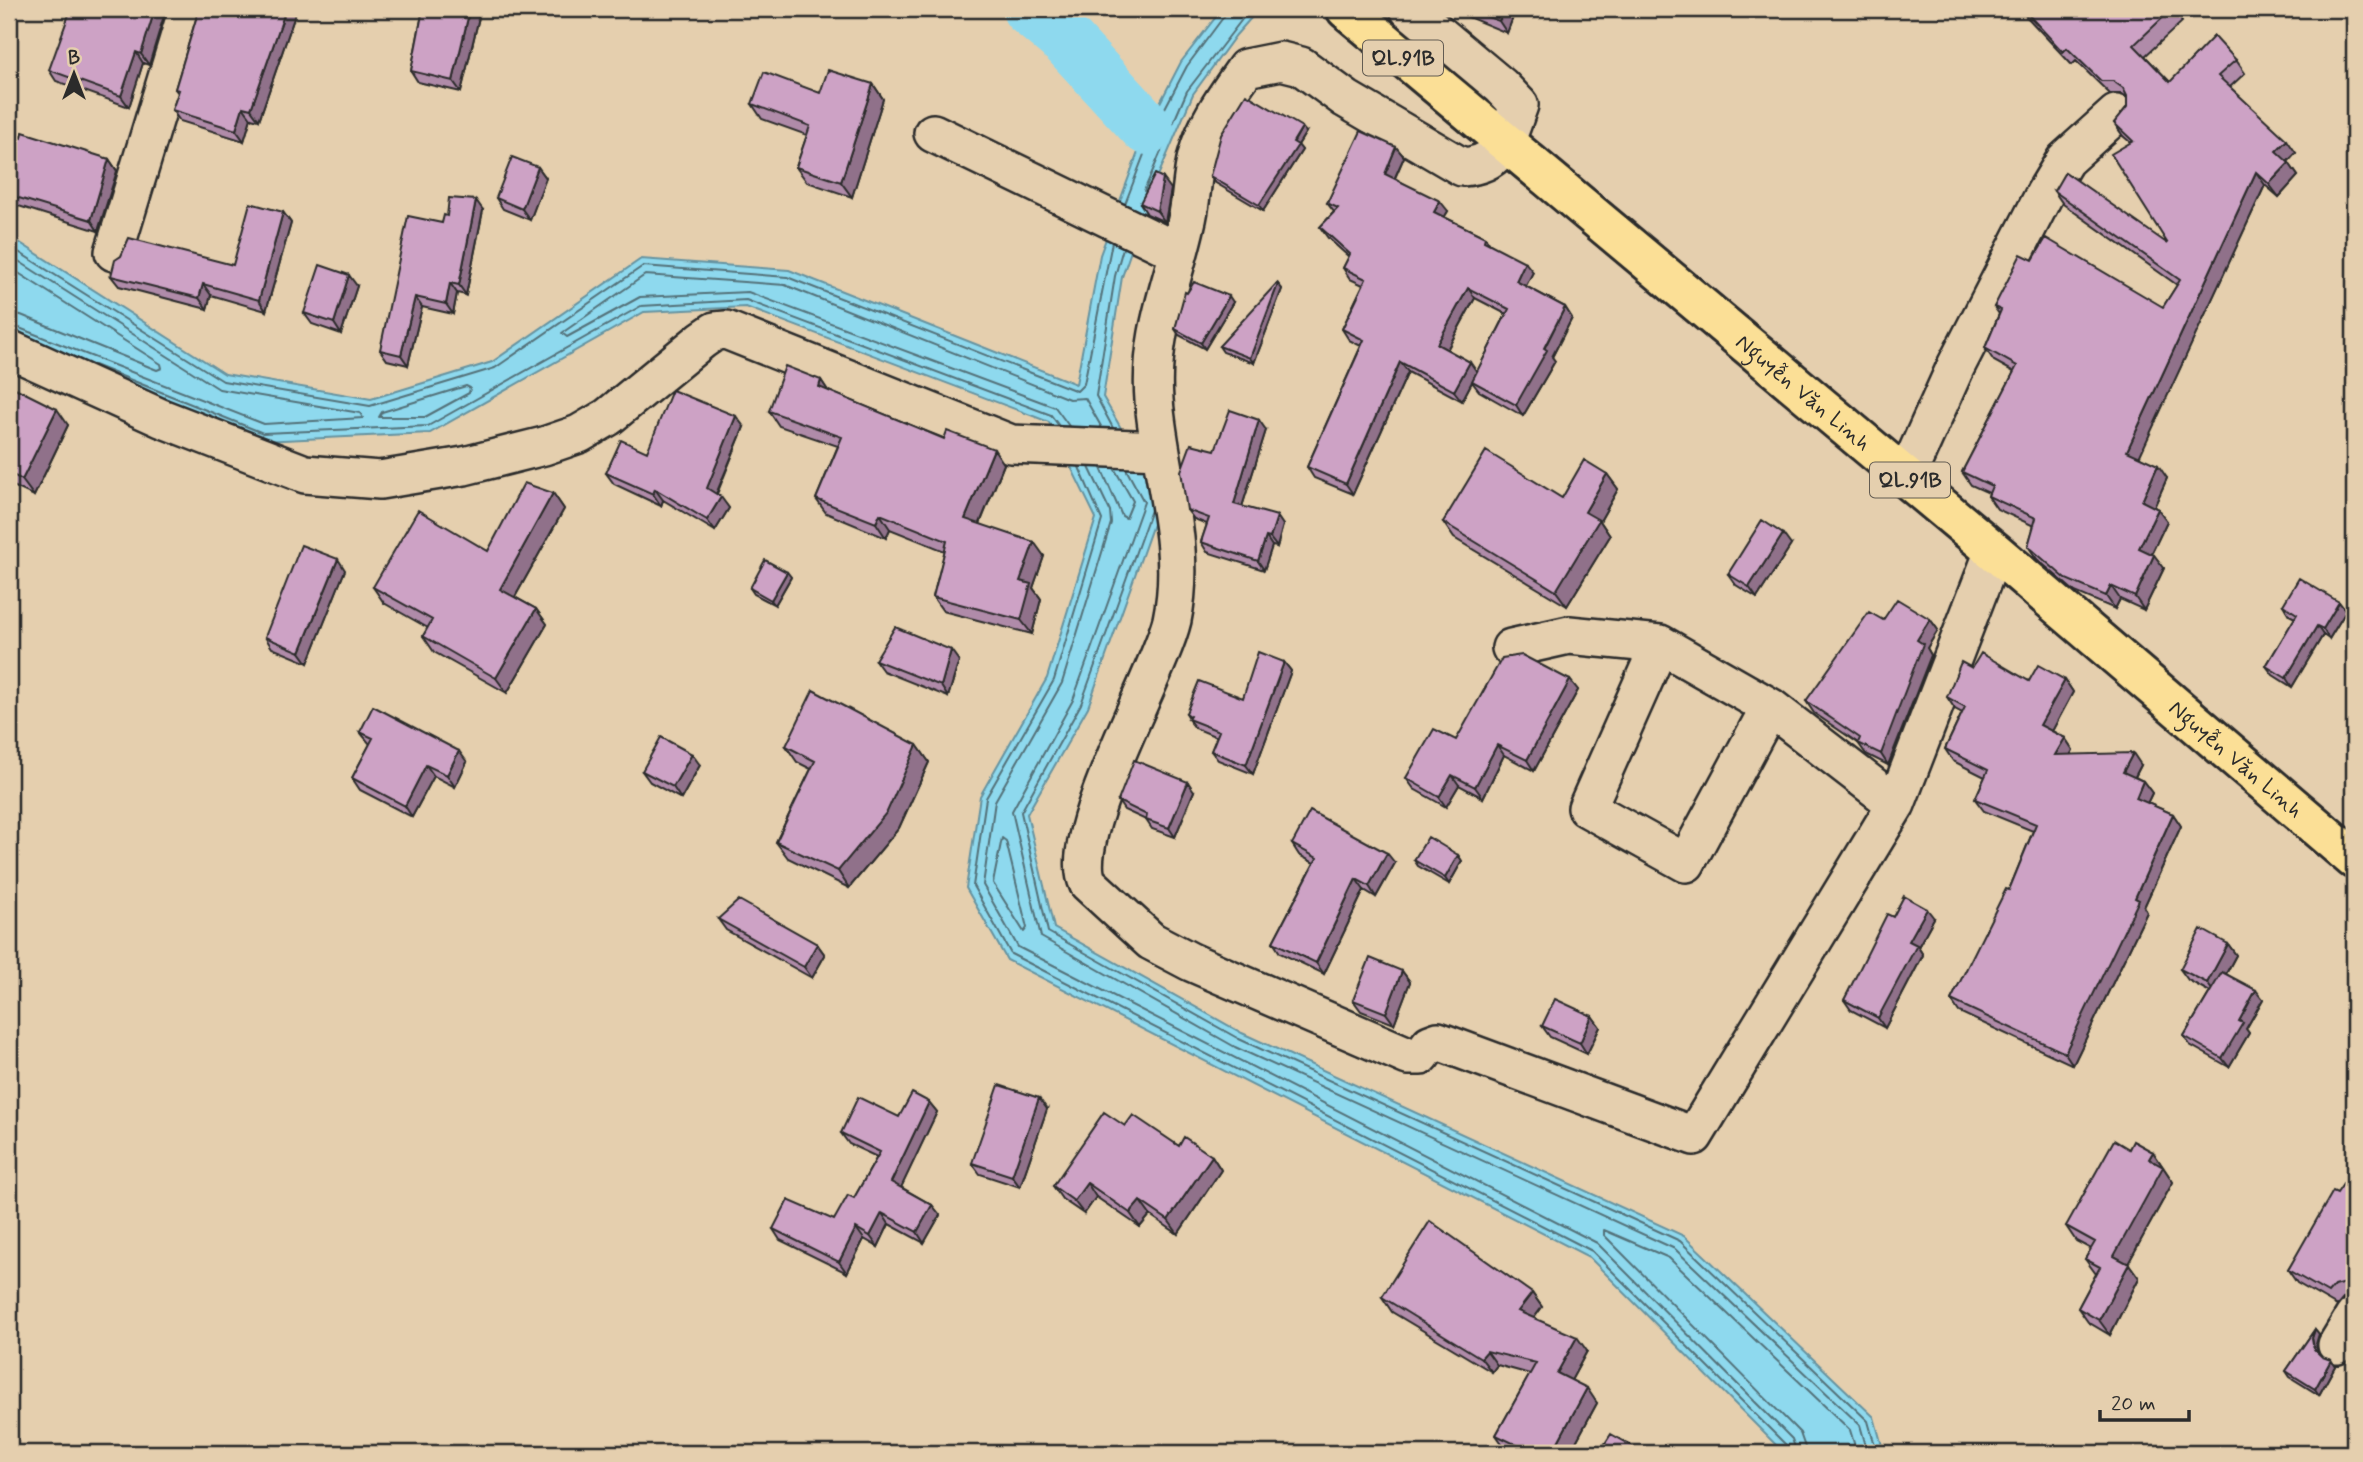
<svg xmlns="http://www.w3.org/2000/svg" width="2363" height="1462" viewBox="0 0 2363 1462" font-family="Mynerve,sans-serif">
  <style>
    .water { fill: #8ed9ee; stroke: #6693a0; stroke-width: 2 }
    .lines { fill: none; stroke-linecap: round; stroke-linejoin: round }
    .shore { stroke: #537179; stroke-width: 2 }
    .river { stroke: #8ed9ee; stroke-width: 54 }
    .minor-casing { stroke: #2b2b2b; stroke-width: 42 }
    .highway-casing { stroke: #2b2b2b; stroke-width: 44 }
    .minor { stroke: #e5cfae; stroke-width: 37 }
    .highway { stroke: #fbdf96; stroke-width: 38 }
    .wall { fill: #b08ba9; stroke: #2b2b2b; stroke-width: 2; fill-rule: evenodd }
    .shaded-wall { fill: #90718a; stroke: #2b2b2b; stroke-width: 2 }
    .building { fill: #cda2c5; stroke: #2b2b2b; stroke-width: 2 }
    .labels { text-anchor: middle; stroke-width: 7; stroke-linejoin: round; paint-order: stroke }
    .shield { fill: #e5cfae; stroke: #635c52; stroke-width: 2 }
    .shield-label { font-size: 21px; font-weight: bold; fill: #2b2b2b }
    .street-label { font-size: 23px; fill: #2b2b2b; stroke: #e5cfae }
  </style>
  <rect width="100%" height="100%" fill="#e5cfae"/>
  <filter id="ink" filterUnits="userSpaceOnUse"><feTurbulence type="fractalNoise" baseFrequency=".0143" numOctaves="2"/><feDisplacementMap in="SourceGraphic" scale="14" xChannelSelector="R" yChannelSelector="G"/><feConvolveMatrix kernelMatrix="1 2 1 2 8 2 1 2 1" color-interpolation-filters="sRGB"/></filter>
  <g filter="url(#ink)">
    <path class="water" d="M1222,9H1259L1236,35L1193,94L1152,190L1122,277L1103,397L1162,499L1088,707L1027,814L1054,928L1242,1033L1684,1236L1874,1417L1884,1453H1784L1589,1257L1007,960L966,888L980,796L1047,678L1096,518L1049,422L746,307L644,312L430,433L262,441L9,339V239H14L225,374L371,399L492,362L641,259L789,270L1076,384L1100,255L1147,128L1181,62Z"/>
    <g class="lines">
      <path class="shore" d="M1144,191L1187,91L1250,9
        M1125,204L1153,131L1187,66L1225,15L1227,9
        M9,246L223,381L370,406L495,368L643,266L787,277L1077,391L1084,384L1112,242
        M9,255L219,389L360,413L363,418L264,424L9,324
        M9,267L161,364L162,368L157,370L21,315L9,313
        M94,365L263,433L428,426L641,306L746,300L1051,415L1059,426
        M466,386L470,388L469,393L425,417H379L382,412Z
        M1069,426L1055,407L748,292L640,297L567,337L562,333L645,275L785,285L1069,399L1085,398L1102,428
        M1113,428L1096,396L1115,276L1123,248
        M1079,467L1102,520L1054,680L986,798L973,886L1011,954L1592,1251L1786,1445L1788,1453
        M1089,467L1110,511L1111,523L1062,683L995,801L983,885L1018,947L1597,1243L1792,1439L1797,1453
        M1101,468L1122,516L1126,518L1133,501L1114,468
        M1126,469L1144,502L1073,700L1012,811L1041,937L1235,1047L1675,1249L1860,1425L1868,1453
        M1151,510L1081,704L1021,812L1048,932L1239,1039L1680,1241L1868,1421L1877,1453
        M1002,838L1006,841L1027,928L1024,932L993,883Z
        M1807,1453L1800,1433L1604,1235V1230L1669,1258L1850,1430L1857,1453"/>
      <path class="river" d="M1029,9L1067,41L1147,128"/>
      <defs>
        <path id="minor" d="M1409,9L1501,86L1519,105C1506,140 1503,164 1462,167L1346,99L1301,66L1281,61L1246,68C1227,95 1206,123 1197,156C1191,178 1192,202 1186,224C1172,286 1149,334 1154,400C1160,475 1188,545 1172,620C1159,675 1065,837 1088,883L1151,941L1191,962L1408,1056H1421L1430,1044L1438,1041L1694,1136L1896,804
          M933,133L1178,252
          M114,252L188,9
          M9,349L161,418L305,474L380,480L464,466L544,446L579,434L608,417L702,340L715,331L726,330L1011,444L1160,450
          M1906,477L1956,366L2045,193L2065,160L2116,114
          M1511,648L1569,635L1660,644
          M1770,707L1660,644L1587,808L1686,863L1770,707L1896,804L1994,551
          M2337,1345L2354,1317"/>
        <g id="highway">
          <path id="s1" d="M1346,9L1994,551L2354,859"/>
        </g>
      </defs>
      <use href="#minor" class="minor-casing"/>
      <use href="#highway" class="highway-casing"/>
      <use href="#minor" class="minor"/>
      <use href="#highway" class="highway"/>
    </g>
    <path class="wall" d="M166,9L149,65L143,63L129,107L56,81L49,70L84,13Z
      M199,9H297L259,120L251,118L244,141L180,121L172,110L178,93L175,89Z
      M423,9H472L479,17L461,92L418,82L411,71Z
      M1121,9H1136L1132,15Z
      M1462,9H1516L1507,33L1468,17Z
      M2021,9H2172L2182,22L2145,56L2170,82L2236,60L2245,73L2230,87L2296,153L2288,162L2298,176L2279,197L2265,185L2139,456L2167,478L2154,507L2167,521L2151,554L2154,555L2164,568L2144,610L2120,599L2115,609L2075,592L2037,559L2028,546L2034,526L1997,509L1988,496L1989,493L1971,485L1962,472L2014,372L1994,361L1985,348L1999,314L1994,307L2033,260L2163,307L2177,285L2063,204L2054,191L2168,244L2130,142L2123,136L2114,123L2127,107V97L2122,94H2110L2076,61L2072,65L2026,16Z
      M873,84L883,99L852,197L807,182L796,167L807,135L762,119L752,104Z
      M1306,132L1298,145L1302,150L1263,211L1214,182L1210,176Z
      M9,133L109,159L117,171L98,231L9,203Z
      M1396,147L1404,157L1395,178L1448,211L1444,217L1485,237L1490,244L1533,272L1525,286L1565,307L1572,318L1552,357L1555,361L1523,416L1479,391L1472,382L1462,401L1408,372L1353,494L1314,478L1307,467L1361,346L1349,340L1342,329L1363,285L1350,279L1343,268L1349,257L1328,238L1320,227L1334,212L1327,203ZM1475,298L1506,314L1477,372L1447,350Z
      M538,167L546,178L530,220L503,209L496,198Z
      M1171,189L1165,222L1147,214L1140,203Z
      M483,210L466,295L457,293L453,314L422,307L408,365L387,360L380,350L442,223L447,216Z
      M283,212L291,223L266,311L211,295L207,309L119,286L111,276L233,265Z
      M1278,284L1282,289L1254,363L1223,352L1219,346Z
      M357,286L341,334L312,324L304,313Z
      M1187,293L1233,302L1205,349L1179,335L1175,329Z
      M821,380L828,391L1004,464L980,524L1044,556L1033,588L1041,599L1032,634L943,611L933,597L945,551L890,529L886,538L826,513L816,499L838,446L779,426L769,411Z
      M9,385L68,425L34,496L9,484Z
      M744,427L717,494L729,508L715,531L663,500L661,506L614,484L606,473L647,452Z
      M1266,430L1242,507L1283,525L1277,547L1272,546L1264,570L1207,552L1201,542L1207,524L1194,519L1187,510L1215,450Z
      M1607,474L1618,489L1600,521L1610,536L1567,606L1454,538L1443,522L1562,498Z
      M553,493L564,509L515,597L536,609L547,624L507,693L434,652L423,636L428,628L384,603L373,587L488,551Z
      M1791,545L1757,598L1736,585L1728,574Z
      M345,570L308,663L272,648L265,637Z
      M787,572L791,577L775,605L754,594L750,588Z
      M2339,602L2346,611L2329,639L2323,635L2292,687L2273,675L2266,666L2295,618L2289,615L2283,605Z
      M1930,619L1938,630L1927,648L1931,655L1888,765L1866,754L1858,743L1814,713L1806,701L1883,620Z
      M875,660L959,661L948,697L883,671Z
      M1284,662L1291,671L1253,774L1218,760L1211,751L1217,737L1195,728L1188,719L1189,718L1186,713L1243,698Z
      M1972,668L2029,681L2065,680L2073,692L2052,731L2065,738L2073,750L2070,755L2141,765L2135,777L2143,781L2152,793L2147,803L2173,814L2181,826L2144,907L2147,912L2073,1065L1959,1012L1951,1000L2009,890L2033,831L1984,811L1975,799L1985,777L1953,761L1945,749L1962,713L1955,709L1947,697Z
      M1570,680L1578,690L1534,771L1504,755L1483,798L1459,785L1446,807L1414,789L1406,778L1456,740Z
      M360,732L467,762L455,787L434,776L412,817L360,790L352,778L370,744Z
      M917,745L929,762L899,828L849,888L788,858L776,842L811,769L797,762L786,746Z
      M700,765L681,799L650,782L642,771Z
      M1194,791L1175,837L1152,829L1146,820L1124,810L1118,801Z
      M1292,844L1395,863L1376,897L1364,890L1324,974L1280,953L1273,942L1314,863L1299,855Z
      M1458,855L1462,861L1449,884L1418,866L1414,860Z
      M1893,917L1934,918L1918,947L1923,955L1885,1028L1851,1010L1844,1000Z
      M718,919L817,944L825,955L812,978L726,930Z
      M2228,944L2236,955L2226,974L2263,999L2246,1029L2249,1033L2229,1067L2190,1045L2184,1036L2210,992L2188,980L2180,969Z
      M1402,971L1410,982L1394,1024L1361,1011L1353,1000Z
      M1592,1016L1600,1027L1587,1054L1550,1037L1542,1026Z
      M929,1102L937,1112L901,1187L932,1205L940,1215L924,1243L889,1224L878,1247L864,1239L847,1273L780,1240L773,1229L834,1220L854,1198L877,1157L849,1144L841,1133L899,1117Z
      M1047,1109L1020,1187L980,1174L972,1163Z
      M1125,1126L1179,1146L1212,1156L1221,1170L1178,1234L1150,1215L1140,1227L1096,1197L1084,1214L1062,1199L1053,1186Z
      M2129,1149L2153,1152L2173,1182L2128,1263L2139,1278L2110,1335L2088,1322L2078,1308L2096,1274L2085,1259L2091,1249L2076,1241L2066,1226Z
      M2354,1168V1296L2343,1299L2337,1306L2297,1283L2288,1270Z
      M1532,1293L1542,1307L1534,1318L1587,1351L1571,1380L1597,1403L1570,1453H1514L1506,1449L1496,1435L1530,1374L1497,1365L1492,1372L1392,1312L1382,1297Z
      M2354,1327V1351L2347,1341Z
      M2315,1329L2319,1334L2316,1344L2318,1353L2322,1357L2331,1360L2335,1366L2319,1395L2290,1377L2286,1371Z"/>
    <path class="shaded-wall" d="M155,9H166L149,65L141,54Z
      M286,9H297L259,120L251,109Z
      M470,9H472L479,17L461,92L453,81Z
      M1127,9H1136L1132,15Z
      M1504,9H1516L1507,33L1499,21Z
      M136,52L143,63L129,107L121,96Z
      M873,84L883,99L852,197L841,182Z
      M243,107L251,118L244,141L236,130Z
      M1302,127L1306,132L1298,145L1302,150L1263,211L1259,205Z
      M2287,140L2296,153L2285,164L2276,151Z
      M1396,147L1404,157L1392,184L1385,174Z
      M109,159L117,171L98,231L91,220Z
      M2289,163L2298,176L2279,197L2269,184Z
      M538,167L546,178L530,220L522,209Z
      M2256,172L2265,185L2136,464L2127,451Z
      M1163,178L1171,189L1165,222L1157,211Z
      M476,200L483,210L466,295L459,285Z
      M1440,201L1448,211L1441,223L1434,212Z
      M283,212L291,223L266,311L259,300Z
      M1525,262L1533,272L1523,292L1516,281Z
      M349,275L357,286L341,334L334,323Z
      M450,283L457,293L453,314L446,304Z
      M203,284L211,295L207,309L199,298Z
      M1278,284L1282,289L1254,363L1250,358Z
      M1468,288L1475,298L1444,355L1437,344Z
      M1229,296L1233,302L1205,349L1201,343Z
      M415,297L422,307L408,365L401,355Z
      M1565,307L1572,318L1552,357L1555,361L1523,416L1516,405Z
      M1400,362L1408,372L1353,494L1346,484Z
      M1470,362L1477,372L1462,401L1454,391Z
      M821,380L831,395L819,387Z
      M57,409L68,425L34,496L22,480Z
      M736,416L744,427L714,499L707,488Z
      M1259,420L1266,430L1240,513L1234,504Z
      M994,449L1004,464L976,533L965,519Z
      M2158,465L2167,478L2151,514L2142,501Z
      M1607,474L1618,489L1600,521L1610,536L1567,606L1556,591L1585,512Z
      M655,489L663,500L661,506L653,494Z
      M553,493L564,509L511,604L500,589Z
      M721,497L729,508L715,531L707,520Z
      M2158,509L2167,521L2148,561L2139,548Z
      M880,514L890,529L886,538L876,523Z
      M1277,516L1283,525L1277,547L1270,538Z
      M1783,534L1791,545L1757,598L1749,587Z
      M1266,537L1272,546L1264,570L1258,561Z
      M1034,542L1044,556L1033,588L1041,599L1032,634L1021,620L1020,581Z
      M2154,555L2164,568L2144,610L2135,597Z
      M338,559L345,570L308,663L300,652Z
      M787,572L791,577L775,605L771,600Z
      M2111,586L2120,599L2115,609L2106,596Z
      M2339,602L2346,611L2329,639L2323,629Z
      M536,609L547,624L507,693L496,678Z
      M1930,619L1938,630L1927,648L1931,655L1888,765L1881,754L1917,640Z
      M2317,626L2323,635L2292,687L2286,678Z
      M951,650L959,661L948,697L941,686Z
      M1284,662L1291,671L1253,774L1246,765Z
      M1570,680L1578,690L1534,771L1527,760Z
      M2065,680L2073,692L2049,737L2040,725Z
      M2065,738L2073,750L2064,767L2055,755Z
      M917,745L929,762L899,828L849,888L838,871Z
      M1497,745L1504,755L1483,798L1475,787Z
      M459,751L467,762L455,787L447,775Z
      M2133,753L2141,765L2131,784L2123,772Z
      M692,754L700,765L681,799L673,787Z
      M426,765L434,776L412,817L405,806Z
      M1452,775L1459,785L1446,807L1439,797Z
      M2143,781L2152,793L2144,810L2136,798Z
      M1188,782L1194,791L1175,837L1169,828Z
      M2173,814L2181,826L2144,907L2147,912L2073,1065L2065,1053Z
      M1387,853L1395,863L1376,897L1369,886Z
      M1458,855L1462,861L1449,884L1445,878Z
      M1356,879L1364,890L1324,974L1316,963Z
      M1927,909L1934,918L1918,947L1923,955L1885,1028L1878,1018L1909,941Z
      M817,944L825,955L812,978L804,967Z
      M2228,944L2236,955L2215,994L2207,983Z
      M1402,971L1410,982L1394,1024L1386,1013Z
      M2256,990L2263,999L2246,1029L2249,1033L2229,1067L2222,1058L2239,1021Z
      M1592,1016L1600,1027L1587,1054L1580,1043Z
      M1039,1098L1047,1109L1020,1187L1012,1176Z
      M929,1102L937,1112L899,1192L891,1182Z
      M2153,1152L2173,1182L2124,1271L2114,1256L2149,1159Z
      M1212,1156L1221,1170L1178,1234L1168,1220Z
      M1087,1183L1096,1197L1084,1214L1074,1201Z
      M1140,1201L1150,1215L1140,1227L1130,1213Z
      M932,1205L940,1215L924,1243L917,1232Z
      M882,1213L889,1224L878,1247L870,1236Z
      M856,1228L864,1239L847,1273L839,1262Z
      M2129,1264L2139,1278L2110,1335L2099,1320Z
      M1532,1293L1542,1307L1528,1326L1518,1311Z
      M2315,1329L2319,1334L2316,1344L2318,1354L2314,1349L2312,1338Z
      M1577,1337L1587,1351L1567,1388L1557,1373Z
      M1487,1351L1497,1365L1492,1372L1481,1358Z
      M2331,1360L2335,1366L2319,1395L2315,1389Z
      M1587,1388L1597,1403L1570,1453H1552Z"/>
    <path class="building" d="M71,9L84,13L85,9H155L141,54L136,52L121,96L49,70Z
      M199,9H286L251,109L243,107L236,130L172,110L179,90L175,89Z
      M423,9H470L453,81L411,71Z
      M1466,9H1504L1499,21Z
      M2023,9H2172L2134,45L2170,82L2214,36L2236,60L2218,76L2287,140L2276,151L2289,163L2269,184L2256,172L2127,451L2158,465L2142,501L2158,509L2139,548L2154,555L2135,597L2111,586L2106,596L2066,579L2028,546L2036,518L1988,496L1992,486L1962,472L2017,366L1985,348L2001,310L1994,307L2021,254L2033,260L2046,238L2163,307L2180,280L2054,191L2065,172L2168,244L2111,154L2133,141L2114,123L2127,107V96L2123,88L2113,81H2101L2067,48L2063,52Z
      M828,70L873,84L841,182L796,167L810,126L752,104L764,72L820,93Z
      M1246,94L1302,127L1293,142L1298,145L1259,205L1210,176L1221,135Z
      M1361,131L1396,147L1385,174L1440,201L1434,212L1485,237L1484,241L1525,262L1516,281L1565,307L1544,348L1547,350L1516,405L1472,381L1509,309L1468,288L1437,344L1470,362L1454,391L1400,362L1346,484L1307,467L1364,340L1342,329L1366,279L1343,268L1350,254L1320,227L1338,208L1327,203Z
      M23,132L109,159L91,220L9,195V133L22,138Z
      M512,157L538,167L522,209L496,198Z
      M1155,174L1163,178L1157,211L1140,203Z
      M449,198L476,200L459,285L450,283L446,304L415,297L401,355L380,350L408,216L442,223L444,215L447,216Z
      M250,203L283,212L259,300L203,284L199,298L111,276L115,260L121,256L129,238L233,265Z
      M320,265L349,275L334,323L304,313Z
      M1194,282L1229,296L1201,343L1175,329L1185,292L1187,293Z
      M1277,283L1278,284L1250,358L1219,346Z
      M785,366L821,380L819,387L944,439L947,431L994,449L965,519L1034,542L1020,581L1031,584L1021,620L933,597L947,541L880,514L876,523L816,499L842,437L769,411Z
      M9,385L57,409L22,480L9,473Z
      M672,390L736,416L707,488L721,497L707,520L655,489L653,494L606,473L621,440L647,452Z
      M1230,410L1259,420L1234,504L1277,516L1270,538L1266,537L1258,561L1201,542L1209,518L1187,510L1181,471L1191,444L1215,450Z
      M1486,451L1562,498L1584,460L1607,474L1585,512L1599,520L1556,591L1443,522Z
      M524,483L553,493L500,589L536,609L496,678L423,636L432,620L373,587L418,510L488,551Z
      M1762,520L1783,534L1749,587L1728,574Z
      M301,545L338,559L300,652L265,637Z
      M765,560L787,572L771,600L750,588Z
      M2299,578L2339,602L2323,629L2317,626L2286,678L2266,666L2297,614L2283,605Z
      M1897,599L1930,619L1917,640L1923,644L1881,754L1858,743L1860,738L1806,701L1869,612L1883,620Z
      M895,627L951,650L941,686L875,660Z
      M1258,652L1284,662L1246,765L1211,751L1219,731L1188,719L1190,716L1186,713L1199,681L1243,698Z
      M1981,653L2029,681L2038,665L2065,680L2040,725L2065,738L2055,755L2133,753L2123,772L2143,781L2136,798L2173,814L2135,898L2139,900L2065,1053L1951,1000L2006,889L2009,890L2036,824L1975,799L1988,770L1945,749L1965,707L1947,697L1961,662L1972,668Z
      M1522,655L1570,680L1527,760L1497,745L1475,787L1452,775L1439,797L1406,778L1434,729L1456,740L1502,658Z
      M813,690L917,745L887,812L838,871L776,842L815,761L786,746Z
      M373,706L459,751L447,775L426,765L405,806L352,778L373,738L360,732Z
      M661,737L692,754L673,787L642,771Z
      M1134,760L1188,782L1169,828L1146,820L1147,815L1118,801Z
      M1310,811L1387,853L1369,886L1356,879L1316,963L1273,942L1317,858L1292,844Z
      M1428,837L1458,855L1445,878L1414,860Z
      M1904,896L1927,909L1909,941L1917,945L1878,1018L1844,1000L1887,914L1893,917Z
      M739,900L817,944L804,967L718,919Z
      M2201,929L2228,944L2207,983L2180,969Z
      M1370,958L1402,971L1386,1013L1353,1000Z
      M2222,972L2256,990L2239,1021L2243,1023L2222,1058L2184,1036Z
      M1555,999L1592,1016L1580,1043L1542,1026Z
      M999,1085L1039,1098L1012,1176L972,1163Z
      M912,1093L929,1102L891,1182L932,1205L917,1232L882,1213L870,1236L856,1228L839,1262L773,1229L788,1200L834,1220L848,1195L854,1198L880,1152L841,1133L858,1097L899,1117Z
      M1104,1112L1125,1126L1133,1115L1179,1146L1184,1137L1212,1156L1168,1220L1140,1201L1130,1213L1087,1183L1074,1201L1053,1186Z
      M2114,1140L2129,1149L2133,1141L2153,1152L2149,1159L2163,1167L2114,1256L2129,1264L2099,1320L2078,1308L2100,1267L2085,1259L2095,1242L2066,1226Z
      M2354,1168V1286L2345,1283L2334,1286L2328,1293L2288,1270L2333,1191L2337,1193Z
      M1430,1221L1532,1293L1518,1311L1577,1337L1557,1373L1587,1388L1552,1453H1534L1496,1435L1536,1363L1487,1351L1481,1358L1382,1297Z
      M2354,1327V1346L2347,1341Z
      M2315,1329L2312,1338L2314,1349L2322,1357L2331,1360L2315,1389L2286,1371Z
      M1611,1434L1645,1453H1599Z"/>
  </g>
  <g class="labels">
    <g class="shield">
      <rect x="1363" y="40.5" width="80" height="35" rx="5"/>
      <rect x="1870" y="462.5" width="80" height="35" rx="5"/>
    </g>
    <g class="shield-label">
      <text x="1403" y="65">QL.91B</text>
      <text x="1910" y="487">QL.91B</text>
    </g>
    <g class="street-label">
      <text dy="8" stroke="none"><textPath href="#s1" startOffset="597">Nguyễn Văn Linh</textPath></text>
      <text dy="8" stroke="none"><textPath href="#s1" startOffset="1164">Nguyễn Văn Linh</textPath></text>
    </g>
  </g>
  <rect width="2363" height="1462" fill="none" stroke="#e5cfae" stroke-width="35"/>
  <rect x="18" y="18" width="2328" height="1427" fill="none" stroke="#2b2b2b" stroke-width="2.5" filter="url(#ink)"/>
  <g transform="translate(74 74)" stroke="#e5cfae" stroke-width="5" paint-order="stroke">
  <path d="M0-5L12 26L0 18L-12 26Z" fill="#2b2b2b"/>
  <text y="-10" font-size="19" font-weight="bold" text-anchor="middle" fill="#2b2b2b">B</text>
  </g>
  <path d="M2100 1410v10h89v-10" fill="none" stroke="#2b2b2b" stroke-width="3.5"/>
  <text x="2111" y="1410" font-size="21" fill="#2b2b2b" stroke="#e5cfae" stroke-width="5" paint-order="stroke">20 m</text>
</svg>
